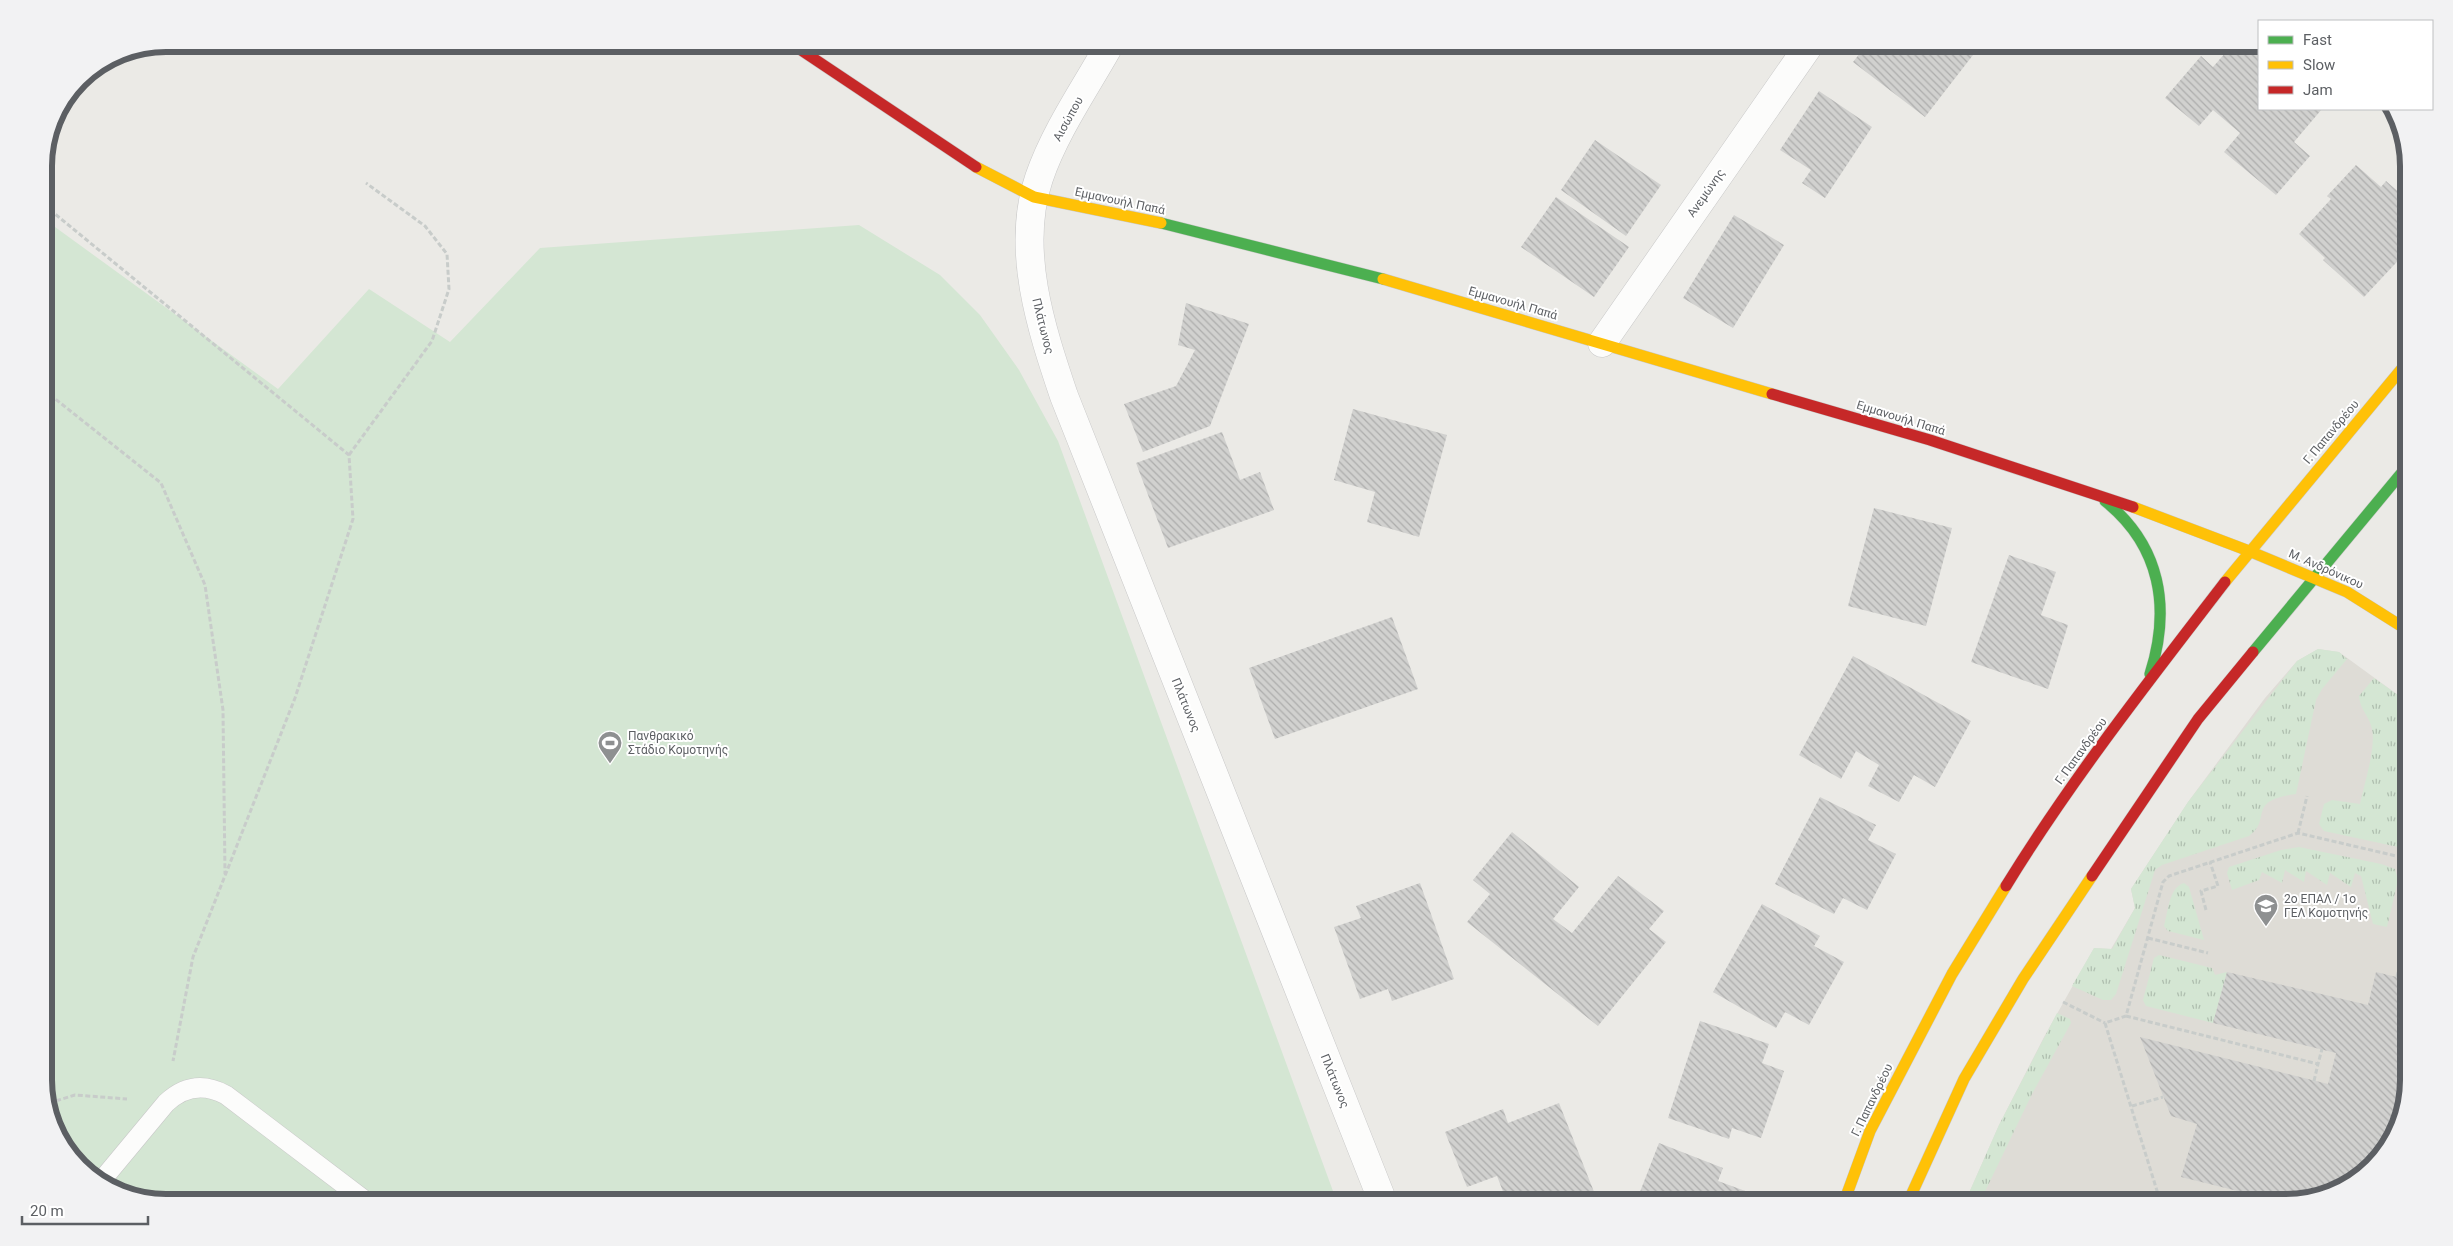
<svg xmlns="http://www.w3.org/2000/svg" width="2453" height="1246" viewBox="0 0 2453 1246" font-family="Roboto,sans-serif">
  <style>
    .education { fill: #dedcd6 }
    .grass { fill: url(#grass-tufts) }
    .pitch { fill: #d4e6d3 }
    .building { fill: url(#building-back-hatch) }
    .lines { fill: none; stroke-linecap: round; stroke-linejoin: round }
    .lane-casing { stroke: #c8c8c8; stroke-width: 20 }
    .street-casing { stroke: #c8c8c8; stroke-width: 29 }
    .fast-casing { stroke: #c8c8c7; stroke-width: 12 }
    .slow-casing { stroke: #c8c8c7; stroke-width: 12 }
    .jam-casing { stroke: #c8c8c7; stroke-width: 12 }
    .path { stroke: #c8ccca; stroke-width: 3; stroke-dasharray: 5 2.5; stroke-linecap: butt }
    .lane { stroke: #fcfcfb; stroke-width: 19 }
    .street { stroke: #fcfcfb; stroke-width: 28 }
    .fast { stroke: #4caf50; stroke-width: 11 }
    .slow { stroke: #ffc107; stroke-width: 11 }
    .jam { stroke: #c62828; stroke-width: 11 }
    .labels { text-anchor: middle; stroke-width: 4; stroke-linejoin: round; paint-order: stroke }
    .street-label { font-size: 12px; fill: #5c5f63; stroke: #fff }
    .poi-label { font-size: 12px; fill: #5c5f63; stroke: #fff; text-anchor: start }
    .rim { fill: none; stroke: #5c5f63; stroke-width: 6 }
  </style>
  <defs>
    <pattern id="grass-tufts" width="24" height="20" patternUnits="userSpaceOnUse" patternTransform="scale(1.25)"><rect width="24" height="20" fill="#d4e6d3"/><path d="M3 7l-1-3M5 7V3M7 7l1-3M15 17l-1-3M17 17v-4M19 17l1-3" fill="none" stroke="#afbeaf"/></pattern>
    <pattern id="building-back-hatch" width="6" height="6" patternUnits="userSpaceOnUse" patternTransform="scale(1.25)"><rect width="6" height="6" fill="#d1d1cf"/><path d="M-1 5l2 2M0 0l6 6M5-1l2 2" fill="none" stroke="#adadac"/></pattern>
  </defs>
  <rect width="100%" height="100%" fill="#ebeae6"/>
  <path class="education" d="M2318,649L2339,652L2409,703V1079L2397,1133L2354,1182L2287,1202H1965L1999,1125L2044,1037L2094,948L2111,949L2135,908L2131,889L2188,802L2265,698L2297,661Z"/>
  <path class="grass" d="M2318,649L2339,652L2347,659L2322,689L2316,700L2296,794C2245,801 2273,819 2249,836L2162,865L2155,870L2116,994L2111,1000H2103L2072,986L2094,948L2112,949L2135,908L2131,889L2188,802L2297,661Z
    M2374,678L2409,703V828L2406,842L2398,847L2324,831L2319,824L2324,804L2332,800L2360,804C2364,785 2376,748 2372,729C2370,717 2360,710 2359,696Z
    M2299,847L2381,864L2395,869L2398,880L2387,927L2373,924L2361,876L2355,873L2351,887L2330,873L2327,885L2306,871L2304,882L2285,870L2282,883L2262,872L2259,880L2232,890L2227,873L2229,867L2281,850Z
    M2184,883L2189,887L2204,940L2168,931L2164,926C2168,912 2169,887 2184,883Z
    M2159,955L2212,968L2215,975L2227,972L2213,1023L2146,1006L2143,1000L2154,958Z
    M2057,1013L2070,1019L2071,1023L2032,1094L1980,1202H1965L1999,1125Z"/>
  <path class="pitch" d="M44,219L278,389L369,289L450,342L540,248L859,225L940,275L980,315L1019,370L1058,441L1337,1202H167L113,1190L65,1148L44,1088Z"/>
  <path class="building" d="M1867,44H1977L1980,46L1925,117L1853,62Z
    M2233,44H2259V109H2322L2294,142L2310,156L2276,195L2224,152L2240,133L2213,110L2199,126L2165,98L2201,56L2213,67Z
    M1819,91L1872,127L1825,198L1802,183L1811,170L1780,150Z
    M1595,140L1661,185L1626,236L1561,190Z
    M2356,165L2381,187L2386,181L2409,201V249L2364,297L2323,260L2325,258L2299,234L2331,199L2327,196Z
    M1556,197L1629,247L1594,297L1521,247Z
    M1734,215L1784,245L1733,328L1683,298Z
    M1186,303L1249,324L1210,426L1143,452L1124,404L1176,386L1195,350L1178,345Z
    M1353,409L1447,435L1419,537L1367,522L1375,492L1334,480Z
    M1222,432L1240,480L1260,472L1274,510L1168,548L1136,463Z
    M1874,508L1952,528L1926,626L1848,606Z
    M2009,555L2056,572L2041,615L2068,625L2048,689L1971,662Z
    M1392,617L1418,689L1275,739L1249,668Z
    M1853,656L1971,721L1935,787L1914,775L1899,802L1868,786L1879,765L1856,751L1841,779L1799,755Z
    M1820,797L1876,825L1868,840L1896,854L1867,910L1843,898L1834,914L1775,884Z
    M1512,832L1579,887L1553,919L1572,933L1618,876L1664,911L1649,929L1666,942L1598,1026L1467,922L1490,894L1473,880Z
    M1420,883L1454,979L1392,1001L1388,989L1360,999L1334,927L1361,918L1356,906Z
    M1762,904L1820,936L1814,946L1844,962L1809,1025L1785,1012L1776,1028L1713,992Z
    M2227,972L2368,1005L2376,972L2409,980V1079L2397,1133L2354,1182L2282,1202L2181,1177L2197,1124L2171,1116L2140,1037L2328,1084L2336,1053L2213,1023Z
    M1700,1021L1769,1044L1762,1063L1784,1071L1761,1138L1732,1128L1729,1139L1668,1118Z
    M1559,1103L1598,1202H1507L1497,1176L1467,1187L1445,1132L1503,1109L1508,1123Z
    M1659,1143L1723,1168L1718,1181L1748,1192L1744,1202H1636Z"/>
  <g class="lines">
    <defs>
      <path id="lane" d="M102,1180L166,1103C184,1086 204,1083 226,1095L367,1202"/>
      <path id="street" d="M1110,44C1086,87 1055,131 1039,178C1015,249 1041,328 1064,396L1383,1202
        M1602,343L1810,44"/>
      <path id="fast" d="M1161,223L1383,279
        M2105,501C2161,546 2171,608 2150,674
        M2253,652L2409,464"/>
      <path id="slow" d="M976,167L1034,197L1161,223
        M1383,279L1772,394
        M2133,507L2249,551L2347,592L2409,631
        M2225,582L2409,360
        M1844,1202L1870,1131L1952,974L2006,886
        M1908,1202L1964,1079L2023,979L2092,876"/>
      <path id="jam" d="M792,44L976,167
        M1772,394L1930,440L2133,507
        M2092,876L2198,719L2253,652
        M2006,886C2071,780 2149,681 2225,582"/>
    </defs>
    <use href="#lane" class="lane-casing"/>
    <use href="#street" class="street-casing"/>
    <use href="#fast" class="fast-casing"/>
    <use href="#slow" class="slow-casing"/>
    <use href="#jam" class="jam-casing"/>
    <path class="path" d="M44,205L349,455L353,519L295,698L193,957L173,1061
      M44,390L161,483L205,585L223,710L225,874
      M349,455L432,341L449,289L447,254L425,226L366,183
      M2298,833L2307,796
      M2206,910L2201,891L2218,886L2210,862
      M2148,938L2208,953
      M2397,977L2409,923
      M2063,1002L2105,1023
      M2126,1016L2318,1064L2322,1049
      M2314,1081L2318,1064
      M49,1103L75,1095L127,1099
      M2132,1106L2163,1097
      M2193,1202L2158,1194L2105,1023L2126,1016L2163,882L2169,876L2298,833L2409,859"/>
    <use href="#lane" class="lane"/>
    <use href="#street" class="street"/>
    <use href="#fast" class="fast"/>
    <use href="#slow" class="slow"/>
    <use href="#jam" class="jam"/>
  </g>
  <defs>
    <symbol id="stadium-pin" viewBox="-11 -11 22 30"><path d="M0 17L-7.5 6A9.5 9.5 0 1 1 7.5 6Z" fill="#8e9091" stroke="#fff"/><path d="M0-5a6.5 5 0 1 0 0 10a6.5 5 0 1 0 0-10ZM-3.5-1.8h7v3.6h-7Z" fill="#fff"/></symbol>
    <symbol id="university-pin" viewBox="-11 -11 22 30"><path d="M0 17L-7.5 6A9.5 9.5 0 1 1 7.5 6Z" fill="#8e9091" stroke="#fff"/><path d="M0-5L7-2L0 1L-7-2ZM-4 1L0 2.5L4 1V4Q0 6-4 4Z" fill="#fff"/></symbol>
  </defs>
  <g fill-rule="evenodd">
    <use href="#stadium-pin" x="596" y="729" width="28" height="38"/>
    <use href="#university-pin" x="2252" y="892" width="28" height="38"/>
  </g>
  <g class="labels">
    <g class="street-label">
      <text transform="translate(1068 119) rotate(-61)" y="4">Αισώπου</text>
      <text transform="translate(1706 193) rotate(-55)" y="4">Ανεμώνης</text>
      <text transform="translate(1120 201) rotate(12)" y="4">Εμμανουήλ Παπά</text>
      <text transform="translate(1513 303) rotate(16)" y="4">Εμμανουήλ Παπά</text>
      <text transform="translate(1043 326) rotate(76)" y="4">Πλάτωνος</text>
      <text transform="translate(1901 418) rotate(17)" y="4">Εμμανουήλ Παπά</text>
      <text transform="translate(2331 432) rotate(-50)" y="4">Γ. Παπανδρέου</text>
      <text transform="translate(2326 569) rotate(24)" y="4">Μ. Ανδρόνικου</text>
      <text transform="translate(1186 705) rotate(68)" y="4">Πλάτωνος</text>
      <text transform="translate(2081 751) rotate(-54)" y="4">Γ. Παπανδρέου</text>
      <text transform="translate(1335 1081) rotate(68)" y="4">Πλάτωνος</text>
      <text transform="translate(1872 1100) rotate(-64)" y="4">Γ. Παπανδρέου</text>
    </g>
    <g class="poi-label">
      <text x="628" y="740">Πανθρακικό<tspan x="628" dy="14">Στάδιο Κομοτηνής</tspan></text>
      <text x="2284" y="903">2ο ΕΠΑΛ / 1ο<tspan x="2284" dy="14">ΓΕΛ Κομοτηνής</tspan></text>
    </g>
  </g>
  <path d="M0 0H2453V1246H0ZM166 52H2286A114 114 0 0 1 2400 166V1080A114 114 0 0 1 2286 1194H166A114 114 0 0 1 52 1080V166A114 114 0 0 1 166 52Z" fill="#f2f2f3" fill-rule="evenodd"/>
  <path class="rim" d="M166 52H2286A114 114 0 0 1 2400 166V1080A114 114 0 0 1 2286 1194H166A114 114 0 0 1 52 1080V166A114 114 0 0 1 166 52Z"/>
  <rect x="2258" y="20" width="175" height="90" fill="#ffffff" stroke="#bebfc1"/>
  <rect x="2268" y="36" width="25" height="8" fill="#4caf50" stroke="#bebfc1"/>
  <text x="2303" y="45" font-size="15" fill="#5c5f63">Fast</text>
  <rect x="2268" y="61" width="25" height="8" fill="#ffc107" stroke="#bebfc1"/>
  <text x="2303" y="70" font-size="15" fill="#5c5f63">Slow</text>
  <rect x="2268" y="86" width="25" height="8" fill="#c62828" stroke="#bebfc1"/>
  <text x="2303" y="95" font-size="15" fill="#5c5f63">Jam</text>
  <path d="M22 1216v8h126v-8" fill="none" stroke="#5c5f63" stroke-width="2.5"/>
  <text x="30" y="1216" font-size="15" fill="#5c5f63" stroke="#ffffff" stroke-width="4" paint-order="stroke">20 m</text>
</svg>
